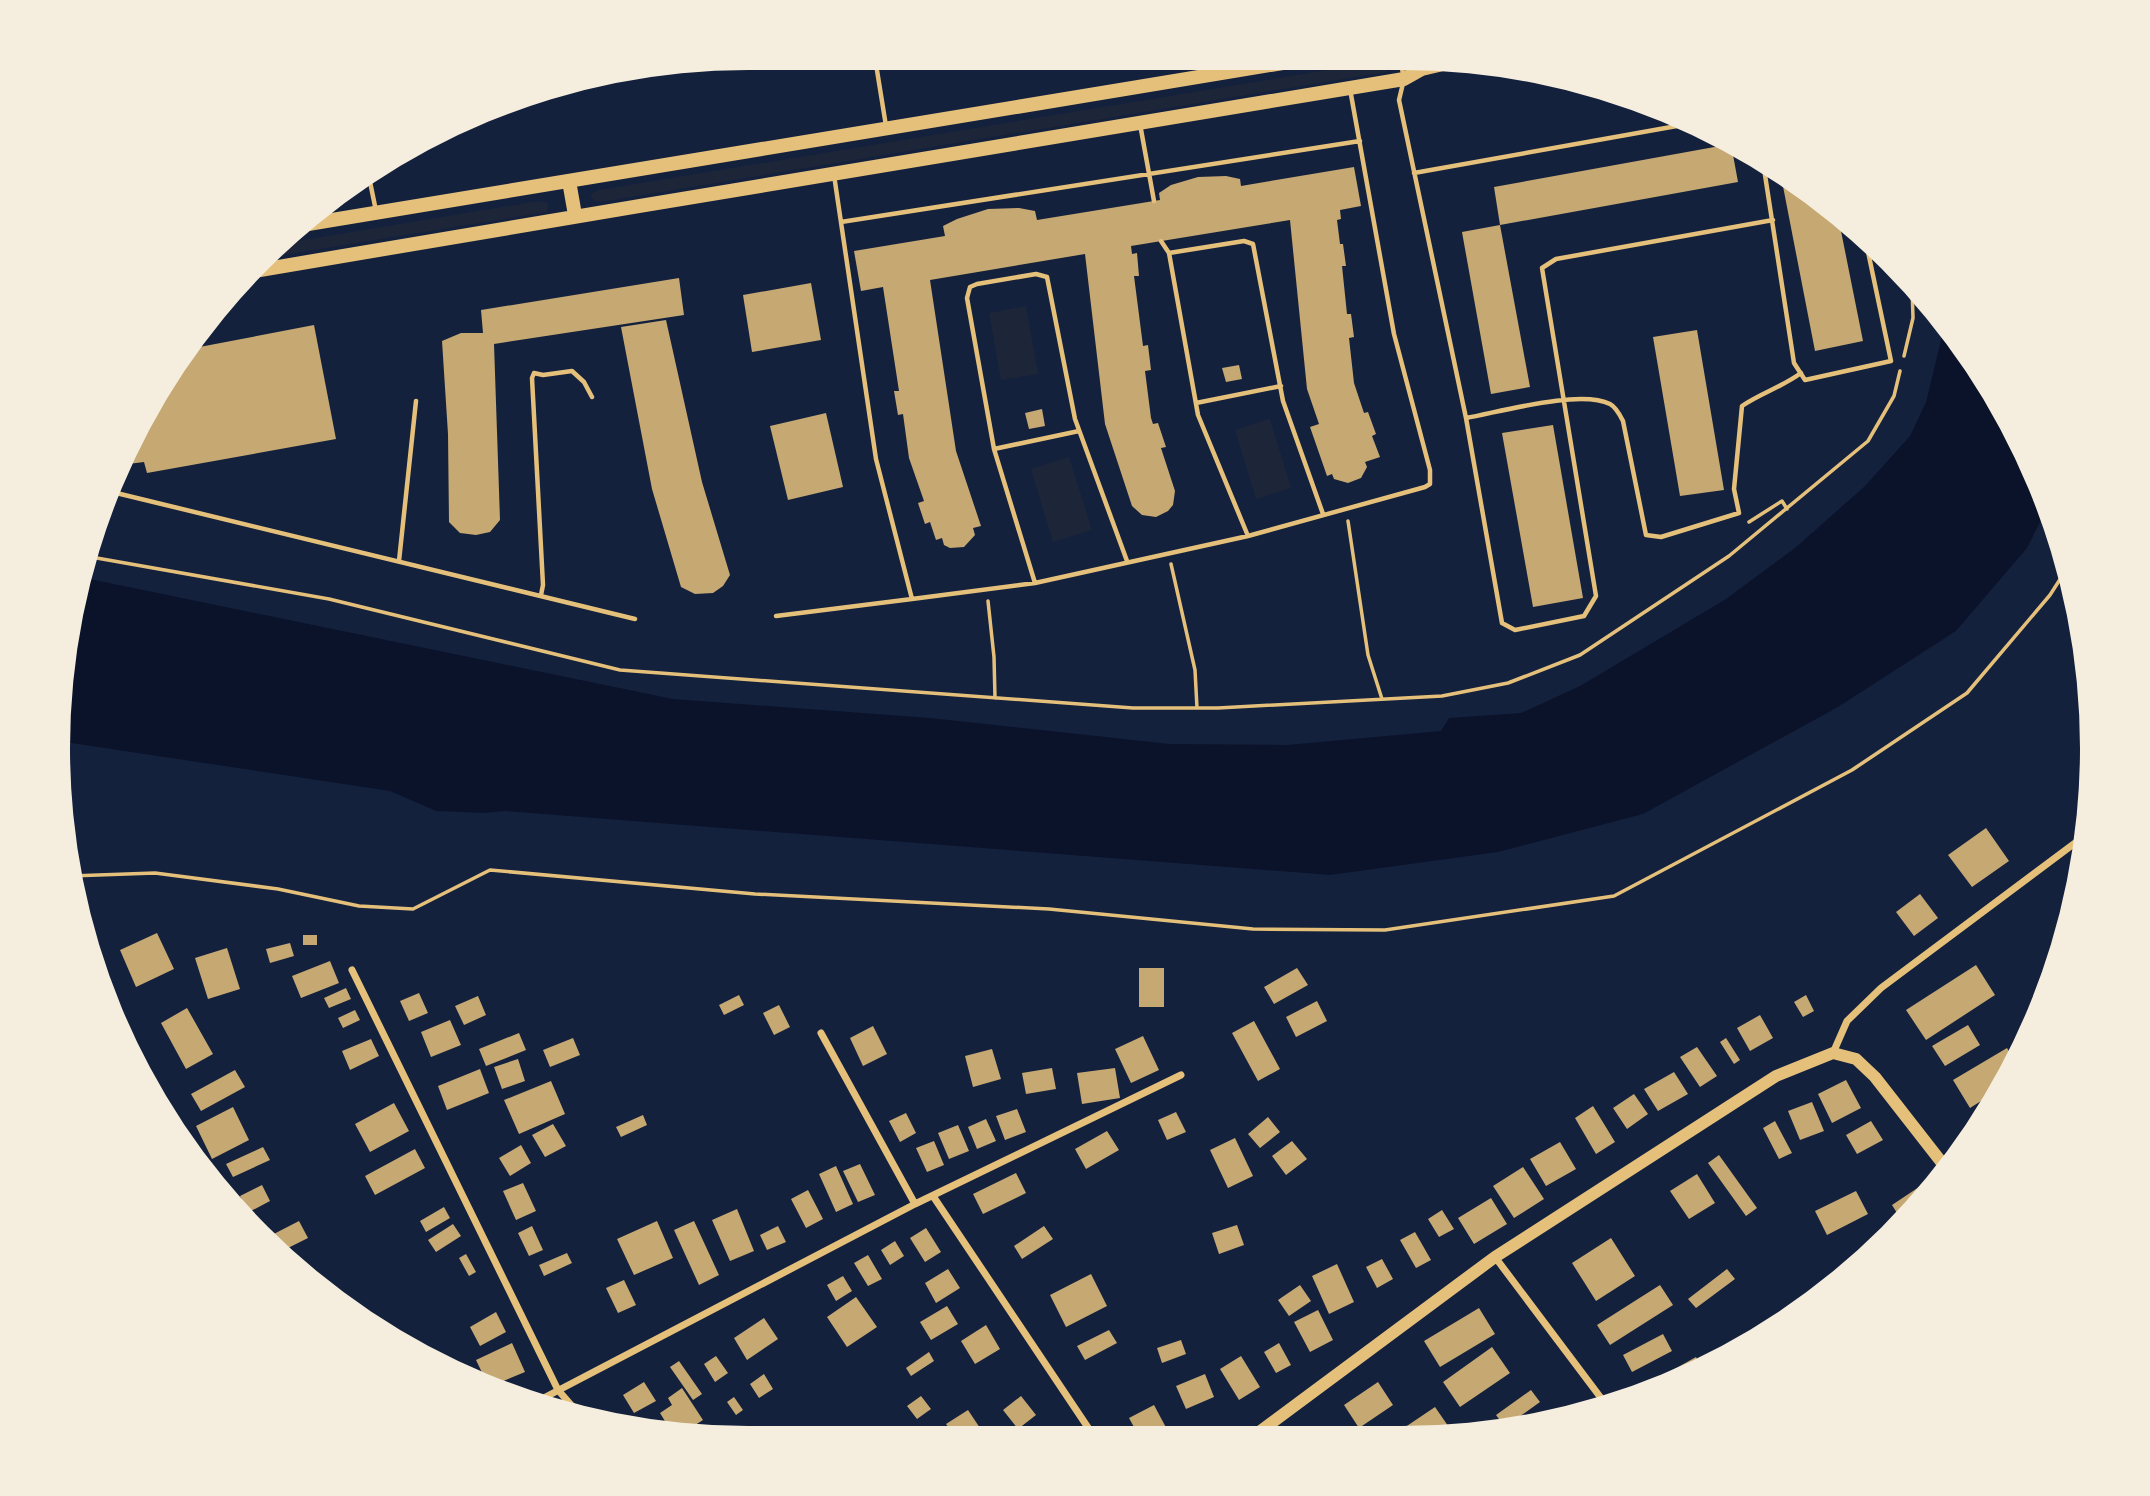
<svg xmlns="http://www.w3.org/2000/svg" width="2150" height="1496" viewBox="0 0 2150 1496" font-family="'Roboto Serif',serif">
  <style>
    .green { fill: #1d2539 }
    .water { fill: #0b132b }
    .building { fill: #c6a872 }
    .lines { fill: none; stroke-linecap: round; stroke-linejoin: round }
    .path { stroke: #e5c07b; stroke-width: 3.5 }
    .service { stroke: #e5c07b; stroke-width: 4.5 }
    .minor { stroke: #e5c07b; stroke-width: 7 }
    .tertiary { stroke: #e5c07b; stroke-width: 12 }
    .secondary { stroke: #e5c07b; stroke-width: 14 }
  </style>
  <rect width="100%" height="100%" fill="#14213d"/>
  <path class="green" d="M1376,62H1386L1388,69L1386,72L600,202L594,201L591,197L592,193L599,190Z
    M539,201L548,203L547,212L270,257L286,243Z
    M1026,306L1038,374L1001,380L989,313Z
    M1270,419L1291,488L1256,499L1235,430Z
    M1069,457L1092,530L1053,542L1031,469Z"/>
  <path class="water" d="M1941,322L1976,365L2040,484L2047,508L2027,548L1956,631L1838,707L1643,814L1498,852L1330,875L504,811L484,813L436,811L390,791L58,741L64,658L85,578L673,699L930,718L1170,744L1287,745L1441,731L1449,718L1521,713L1580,686L1726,599L1795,548L1865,486L1910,436L1926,402L1943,332Z"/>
  <path class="building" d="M1731,144L1738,182L1500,225L1494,187Z
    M1354,167L1361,206L1340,210L1341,219L1337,220L1340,244H1343L1346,266H1342L1347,314H1351L1354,337L1349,338L1354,383L1364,413L1368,412L1376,434L1372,436L1380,457L1365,462L1367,467L1361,478L1348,483L1334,479L1332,474L1327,476L1310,427L1319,424L1307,389L1290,220L1131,246L1132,254L1137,253L1139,276H1134L1143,346L1148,345L1151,370L1145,371L1151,418L1153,424L1158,423L1166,447L1161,448L1175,491L1173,505L1168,511L1156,517L1142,515L1132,506L1105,424L1085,254L930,280L956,451L981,526L973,528L975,535L964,547L950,548L944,545L942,538L936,540L930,522L925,524L918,503L924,501L909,458L903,414L898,415L894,391H899L883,287L861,291L854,251L945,236L943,226L957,219L988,209L1019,208L1035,211L1037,220L1160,200L1159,193L1171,185L1198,177L1226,176L1240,179L1241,186Z
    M1781,176L1839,221L1863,341L1815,351Z
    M1500,225L1530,387L1491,394L1462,232Z
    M679,278L684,315L494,344L500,520L490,532L476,535L460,533L449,522L448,434L442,341L461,333H483L481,310Z
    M811,283L821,340L752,352L743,295Z
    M666,320L702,482L730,575L723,586L713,593L695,594L681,587L652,489L621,327Z
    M314,325L336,439L147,473L144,462L120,465L150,403L189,349Z
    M1697,330L1724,490L1680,496L1653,337Z
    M1239,365L1242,379L1226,382L1222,368Z
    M1042,409L1045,426L1029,429L1025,413Z
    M826,413L843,487L788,500L770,426Z
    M1553,425L1583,598L1533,607L1502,433Z
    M1986,828L2009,861L1972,887L1948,855Z
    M1920,894L1938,918L1914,936L1896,912Z
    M157,933L174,969L136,987L120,950Z
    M303,935H317V945H303Z
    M290,943L294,956L270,963L266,949Z
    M227,948L240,989L208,999L195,958Z
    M330,961L339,983L301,998L292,976Z
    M1976,965L1995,995L1926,1040L1906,1010Z
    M1139,968H1164V1007H1139Z
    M1297,968L1308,985L1274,1004L1264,987Z
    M2053,970L2047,987L2041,977Z
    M346,988L351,999L329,1008L324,998Z
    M419,993L428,1013L409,1021L400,1001Z
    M739,995L744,1005L724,1015L719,1005Z
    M1806,995L1814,1011L1803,1017L1794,1002Z
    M478,996L486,1015L464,1025L455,1006Z
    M1317,1001L1327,1021L1296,1037L1286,1017Z
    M779,1005L790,1027L774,1035L763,1013Z
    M187,1008L213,1054L186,1069L161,1023Z
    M355,1010L360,1020L343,1028L338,1018Z
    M1760,1015L1773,1038L1750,1051L1737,1028Z
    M450,1020L461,1045L431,1057L421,1032Z
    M1254,1021L1280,1069L1258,1081L1232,1033Z
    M1968,1025L1980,1045L1945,1066L1932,1046Z
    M873,1026L887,1054L863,1066L850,1038Z
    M519,1033L526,1050L486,1066L479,1049Z
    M1143,1036L1159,1070L1131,1083L1115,1049Z
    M573,1038L580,1055L550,1067L543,1050Z
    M1726,1038L1740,1060L1734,1064L1720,1042Z
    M371,1039L379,1056L350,1070L342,1051Z
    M1697,1047L1717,1076L1700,1087L1680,1057Z
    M2007,1048L2014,1060L1997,1091L1970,1108L1953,1080Z
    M992,1049L1001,1079L973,1087L965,1056Z
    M518,1059L525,1081L502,1089L494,1067Z
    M1052,1068L1056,1089L1026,1094L1022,1073Z
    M1115,1068L1120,1098L1082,1104L1077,1073Z
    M480,1069L489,1093L447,1110L438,1086Z
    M235,1070L245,1087L201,1111L191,1094Z
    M1674,1072L1688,1094L1658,1111L1644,1089Z
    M1846,1080L1861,1108L1832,1123L1818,1094Z
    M551,1081L565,1114L519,1134L504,1100Z
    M1634,1094L1648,1114L1627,1129L1613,1108Z
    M1812,1102L1824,1131L1800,1140L1788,1111Z
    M394,1103L409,1131L370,1152L355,1124Z
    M1593,1106L1615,1142L1596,1154L1575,1118Z
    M233,1107L249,1140L212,1159L196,1126Z
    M1017,1109L1026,1132L1005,1140L996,1116Z
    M1176,1112L1186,1132L1167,1140L1158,1120Z
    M906,1113L916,1133L900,1142L889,1121Z
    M643,1115L647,1125L621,1137L616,1127Z
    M1268,1117L1280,1132L1260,1148L1248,1134Z
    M986,1119L996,1141L977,1149L968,1127Z
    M1775,1121L1792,1153L1779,1159L1763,1128Z
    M1871,1121L1883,1140L1857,1154L1846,1135Z
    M553,1124L566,1146L545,1157L532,1135Z
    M958,1125L969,1151L949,1159L938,1133Z
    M1107,1131L1119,1150L1086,1169L1075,1149Z
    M1235,1138L1253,1176L1228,1188L1210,1150Z
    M934,1141L944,1165L927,1172L916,1148Z
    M1292,1141L1307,1159L1286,1175L1272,1156Z
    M1560,1142L1576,1169L1546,1186L1530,1159Z
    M521,1145L531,1163L510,1176L499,1158Z
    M263,1147L270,1160L233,1177L226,1164Z
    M415,1149L425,1168L375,1195L365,1176Z
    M1719,1155L1757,1208L1746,1216L1708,1163Z
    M860,1164L875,1195L858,1202L843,1171Z
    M836,1166L853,1204L836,1212L819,1174Z
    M1523,1167L1544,1199L1514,1218L1493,1186Z
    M1016,1173L1026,1193L983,1214L973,1194Z
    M1697,1174L1715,1203L1689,1219L1670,1191Z
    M523,1183L536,1211L516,1220L503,1191Z
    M262,1185L270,1201L249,1212L240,1196Z
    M1919,1187L1924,1194L1902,1221L1892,1205Z
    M808,1190L823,1219L806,1228L791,1199Z
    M1856,1191L1868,1214L1827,1235L1815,1211Z
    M1491,1198L1507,1224L1474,1244L1458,1218Z
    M444,1207L450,1218L426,1232L420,1221Z
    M737,1209L754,1251L730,1261L712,1220Z
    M1442,1210L1454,1229L1439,1237L1428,1219Z
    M299,1221L308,1238L280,1252L268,1243L266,1238Z
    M657,1221L673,1258L634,1275L617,1239Z
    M694,1221L719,1275L699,1285L674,1230Z
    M453,1224L461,1236L436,1252L428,1240Z
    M1237,1225L1244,1245L1219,1254L1212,1233Z
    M532,1226L543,1250L529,1256L518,1233Z
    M778,1226L786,1242L767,1250L760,1235Z
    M1044,1226L1053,1239L1022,1259L1014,1246Z
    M926,1228L941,1252L925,1262L910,1238Z
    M1415,1232L1431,1260L1416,1268L1400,1240Z
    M1611,1238L1635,1276L1596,1301L1572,1263Z
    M895,1241L904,1256L890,1265L881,1250Z
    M567,1253L572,1263L544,1276L539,1265Z
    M466,1254L476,1272L469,1276L459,1258Z
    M868,1255L882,1279L868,1286L854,1263Z
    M1382,1259L1393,1279L1377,1288L1366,1267Z
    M1337,1264L1354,1302L1329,1314L1312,1276Z
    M948,1269L960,1288L936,1303L925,1283Z
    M1727,1269L1735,1279L1696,1308L1688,1299Z
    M1091,1274L1107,1306L1066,1327L1050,1295Z
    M843,1276L852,1291L836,1301L827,1285Z
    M624,1280L636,1305L618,1313L606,1288Z
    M1300,1285L1311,1301L1289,1316L1278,1300Z
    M1660,1285L1673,1305L1610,1345L1597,1325Z
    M856,1297L877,1327L847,1347L827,1317Z
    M947,1306L958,1324L931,1340L920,1322Z
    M1479,1308L1495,1334L1440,1367L1424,1341Z
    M1318,1310L1333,1340L1310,1352L1294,1322Z
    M496,1312L506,1332L480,1346L470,1327Z
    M764,1318L778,1339L747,1360L734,1338Z
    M986,1325L1000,1349L975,1364L961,1341Z
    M1109,1330L1117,1343L1085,1360L1077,1346Z
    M1663,1334L1672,1351L1632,1372L1623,1355Z
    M1181,1340L1186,1354L1162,1363L1157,1348Z
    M512,1343L525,1372L489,1387L476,1360Z
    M1279,1343L1291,1365L1276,1373L1264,1352Z
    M1492,1347L1510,1373L1460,1407L1443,1382Z
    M929,1352L934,1361L911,1376L906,1368Z
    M716,1356L728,1373L715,1382L704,1364Z
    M1241,1356L1260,1387L1239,1400L1220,1369Z
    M1696,1357L1702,1369L1647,1387L1646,1385Z
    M679,1361L702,1394L693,1400L670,1367Z
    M764,1374L773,1389L759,1398L750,1384Z
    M1205,1374L1214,1397L1186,1409L1176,1386Z
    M644,1382L656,1401L634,1413L623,1395Z
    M1378,1382L1393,1405L1359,1428L1344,1405Z
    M682,1388L703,1420L692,1427L696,1433L671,1431L660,1413L672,1405L668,1398Z
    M1531,1390L1540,1402L1505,1427L1496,1415Z
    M921,1396L931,1409L917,1419L907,1406Z
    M1021,1396L1036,1415L1018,1429L1003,1410Z
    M734,1397L743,1410L736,1415L727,1402Z
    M1154,1405L1170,1435L1164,1438H1140L1129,1418Z
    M1435,1407L1453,1433L1389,1438Z
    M968,1410L980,1428L965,1438H956L946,1424Z
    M1316,1429L1323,1438H1304Z"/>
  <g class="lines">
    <path class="path" d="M1904,356L1913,318L1912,287
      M1348,521L1368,655L1382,699
      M1749,522L1782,501L1787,509
      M91,557L329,599L620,670L1133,708H1218L1442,696L1508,683L1580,655L1729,556L1868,441L1894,396L1900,371
      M1171,564L1195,670L1197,708
      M988,601L994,657L995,698
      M70,876L155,873L278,889L359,906L413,909L490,870L755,894L1049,909L1253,929L1385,930L1614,896L1852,770L1967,693L2050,595L2066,570"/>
    <path class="service" d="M875,58L886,126
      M1400,58L1404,79L1399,100L1466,418L1502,623L1515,630L1584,616L1596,596L1542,268L1556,259L1773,220
      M1425,73L1463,64
      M1140,124L1154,201
      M1763,162L1794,363L1805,380L1891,361L1866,242
      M368,172L376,211
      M1414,173L1688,124
      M834,175L876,459L912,599L1035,583L1248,536L1425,487L1430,484V470L1394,334L1350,89
      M841,222L1360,141
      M1161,241L1169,253L1198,415L1248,536
      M1169,253L1244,241L1253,244L1283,401L1323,514
      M1196,403L1281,386
      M1466,418C1500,412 1580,389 1610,404C1616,407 1620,415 1623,421L1646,535L1661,537L1739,513L1734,489L1742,406C1761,393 1782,387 1801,373
      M994,449L1079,431
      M108,491L635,619
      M399,561L416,401
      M1035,583L994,449L967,298L970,287L977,284L1036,274L1047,277L1075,419L1127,561
      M541,595L543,585L532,378L534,373L543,375L572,371L584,382L592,397
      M776,616L912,599"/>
    <path class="minor" d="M352,970L558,1390L579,1414
      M821,1033L915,1204
      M1833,1053L1847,1021L1881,988L2083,837
      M933,1196L1095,1438
      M1495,1257L1604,1402
      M536,1402L915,1204L1181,1075"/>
    <path class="tertiary" d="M1251,1438L1495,1257L1776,1076L1833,1053L1856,1059L1875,1077L1946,1168"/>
    <path class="secondary" d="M569,181L575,215
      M308,224L1313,58
      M254,271C637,205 1021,144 1404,79L1436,61"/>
  </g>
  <path d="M0 0H2150V1496H0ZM748 70H1402A678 678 0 0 1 2080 748V748A678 678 0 0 1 1402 1426H748A678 678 0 0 1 70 748V748A678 678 0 0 1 748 70Z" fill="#f5edde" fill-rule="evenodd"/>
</svg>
